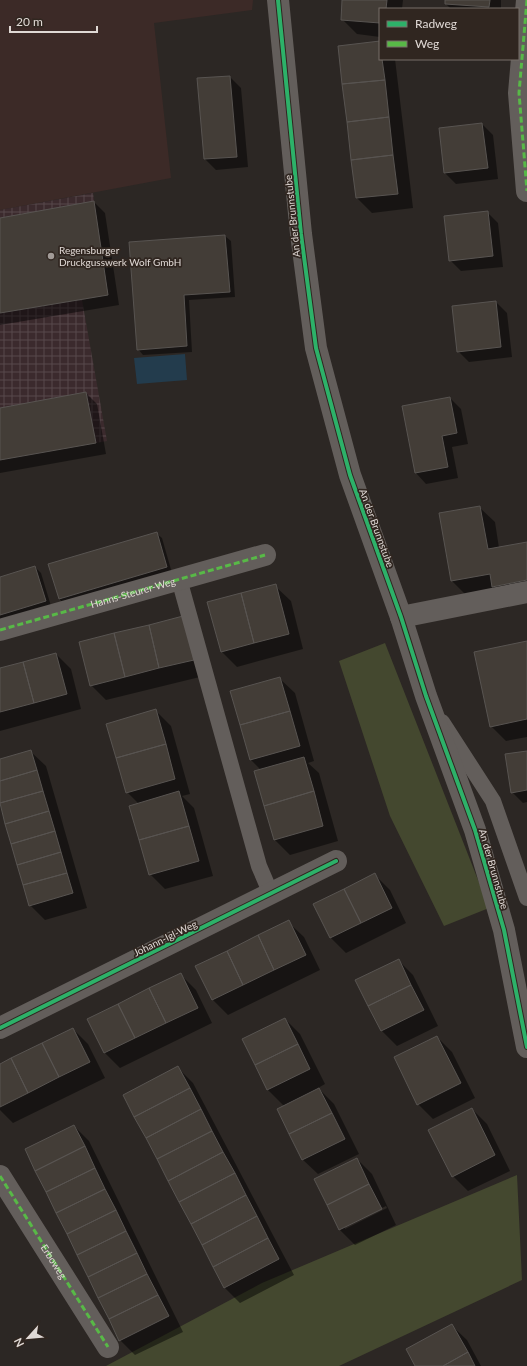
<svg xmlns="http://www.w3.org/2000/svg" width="527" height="1366" viewBox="0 0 527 1366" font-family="Lato,sans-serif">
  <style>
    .commercial { fill: #3c2a27 }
    .industrial { fill: url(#industrial-grid) }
    .green { fill: #44482f }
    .water { fill: #233c4d }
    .shadow { fill: #0007; fill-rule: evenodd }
    .building { fill: #433d37; stroke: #585451 }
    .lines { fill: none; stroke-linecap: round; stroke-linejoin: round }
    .lane { stroke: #635e5b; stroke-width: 16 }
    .street { stroke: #635e5b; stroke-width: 22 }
    .quiet { stroke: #58b947; stroke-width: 3; stroke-dasharray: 6 3; stroke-linecap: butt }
    .cycleway-casing { stroke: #302620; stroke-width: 6 }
    .cycleway { stroke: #2db169; stroke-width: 4 }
    .poi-dot { fill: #a19b97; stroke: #302620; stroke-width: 1.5 }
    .labels { text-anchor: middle; stroke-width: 3.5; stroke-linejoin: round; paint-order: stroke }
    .street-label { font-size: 10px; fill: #e0d9d5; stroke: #302620 }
    .poi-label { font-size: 10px; fill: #e0d9d5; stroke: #302620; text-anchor: start }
  </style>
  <defs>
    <pattern id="industrial-grid" width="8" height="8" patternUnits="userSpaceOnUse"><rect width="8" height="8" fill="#3b2a2d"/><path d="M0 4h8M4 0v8" fill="none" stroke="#57484b"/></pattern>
  </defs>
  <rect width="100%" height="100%" fill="#2c2724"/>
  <path class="commercial" d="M0,0H253L252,10L154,23L171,178L0,210Z"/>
  <path class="industrial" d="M93,193L108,295L82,300L107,441L0,460V210Z"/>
  <path class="green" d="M385,643L489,908L444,926L390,816L339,661Z
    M517,1175L522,1280L339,1366H106L262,1283Z"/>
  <path class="water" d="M185,354L187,380L137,384L134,358Z"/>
  <path class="shadow" d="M343,0H403L402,9H380V37L357,34L342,19Z
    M446,0H501V9H451L446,4Z
    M380,43V59H395L413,208L372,213L357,198L339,47Z
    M230,77L241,88L248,167L216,170L205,159Z
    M482,124L493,135L498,179L456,184L445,173Z
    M94,202L105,213L119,305L0,325V219Z
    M487,212L498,223L503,267L461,271L450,260Z
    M225,236L231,241L235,297L189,300L192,352L143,355L138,349L130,242Z
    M496,302L507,313L512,357L469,362L458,351Z
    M86,393L97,404L106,454L0,473V409Z
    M450,398L461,409L468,444L452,447L458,478L426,484L416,473Z
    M479,507L495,522L499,548L527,543V598L467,596L452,581Z
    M156,533L162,538L172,573L65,604L59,599Z
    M35,567L41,573L51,606L0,622V578Z
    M275,586L291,601L303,649L237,667L221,651Z
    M183,618L208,675L106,700L91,685Z
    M527,642V737L506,741L491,726Z
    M56,654L71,669L81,709L0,731V669Z
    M279,678L295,693L314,761L308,763L319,773L338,841L290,855L275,840L261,770L251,760Z
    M156,711L171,726L190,794L182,796L194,808L213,876L165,889L150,874L139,804L127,792Z
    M30,751L46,766L87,908L45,920L30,905L0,804V760Z
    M527,752V802L523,803L512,792Z
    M375,875L390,890L406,923L346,953L331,938L314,905Z
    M288,922L304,937L320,970L228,1015L213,1000L197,967Z
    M398,960L413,975L438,1026L397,1046L382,1031L357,981Z
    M180,974L196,990L212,1023L120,1068L105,1053L89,1020Z
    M285,1019L300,1034L325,1084L318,1088L334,1104L359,1154L318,1174L302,1159L284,1106L268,1090L244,1040Z
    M73,1029L88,1044L105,1078L13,1123L0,1110V1065Z
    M437,1037L452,1052L475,1098L433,1119L418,1104Z
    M178,1068L193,1083L294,1275L240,1303L225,1288L125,1096Z
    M472,1109L487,1124L510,1171L468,1191L453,1176Z
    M74,1126L89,1141L183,1332L135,1355L120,1340Z
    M357,1159L372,1174L396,1225L355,1245L340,1230L315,1180ZM386,1206L387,1208L345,1229V1226Z
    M451,1325L467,1340L481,1366H416Z"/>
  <path class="building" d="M342,0H387L386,9H380V23L341,20Z
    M445,0H490L489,7L445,4Z
    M380,41V59H382L385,80L342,84L338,46Z
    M230,76L237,157L204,159L197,78Z
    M385,80L389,117L347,122L342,84Z
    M389,117L393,155L351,160L347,122Z
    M482,123L488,168L444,173L439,128Z
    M393,155L398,194L356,198L351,160Z
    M94,201L108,295L0,313V218Z
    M488,211L493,256L449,261L444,216Z
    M225,235L230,292L184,295L187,346L137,350L129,242Z
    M496,301L501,347L457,352L452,306Z
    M86,392L96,443L0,460V408Z
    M450,397L457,433L442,436L448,467L415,473L402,406Z
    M480,506L488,549L527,542V580L492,587L490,574L451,581L439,513Z
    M157,532L167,567L59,599L48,564Z
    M35,566L46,601L0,615V577Z
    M276,584L289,634L254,643L241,593Z
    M241,593L254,643L221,652L207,602Z
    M183,616L194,660L159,668L149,625Z
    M149,625L159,668L125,677L114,633Z
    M114,633L125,677L90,686L79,642Z
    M527,641V719L490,727L474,652Z
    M56,653L67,694L34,703L23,662Z
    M23,662L34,703L0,712V668Z
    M280,677L290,711L240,725L230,691Z
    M156,709L166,744L116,758L106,724Z
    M290,711L300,746L250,760L240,725Z
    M166,744L175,779L126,793L116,758Z
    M31,750L37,770L0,781V759Z
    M527,751V790L511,793L505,754Z
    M304,757L314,791L264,806L254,771Z
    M37,770L43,791L0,803V781Z
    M43,791L49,811L5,824L0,803Z
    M179,791L189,826L139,840L129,806Z
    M314,791L323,826L274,840L264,806Z
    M49,811L55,831L11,844L5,824Z
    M189,826L199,861L149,875L139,840Z
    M55,831L61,852L17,865L11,844Z
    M61,852L67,873L23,885L17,865Z
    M67,873L73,893L29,906L23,885Z
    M375,873L392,908L361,923L344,889Z
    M344,889L361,923L330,938L313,904Z
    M289,920L306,955L274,970L258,935Z
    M258,935L274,970L243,985L227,951Z
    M227,951L243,985L212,1000L195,966Z
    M399,959L411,985L368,1006L355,980Z
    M181,973L198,1008L166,1023L149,988Z
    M411,985L424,1010L381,1031L368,1006Z
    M149,988L166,1023L135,1038L118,1004Z
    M118,1004L135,1038L104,1053L87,1019Z
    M285,1018L298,1044L255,1065L242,1039Z
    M73,1028L90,1062L59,1077L42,1043Z
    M437,1036L461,1083L417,1105L394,1057Z
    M42,1043L59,1077L28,1093L11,1058Z
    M298,1044L310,1069L267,1090L255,1065Z
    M11,1058L28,1093L0,1107V1064Z
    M178,1066L190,1088L134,1117L123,1095Z
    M190,1088L201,1109L146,1138L134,1117Z
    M319,1088L332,1113L289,1134L277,1109Z
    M472,1108L495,1155L452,1177L428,1130Z
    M201,1109L212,1131L157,1159L146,1138Z
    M332,1113L345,1139L302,1160L289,1134Z
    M74,1125L85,1146L35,1171L25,1149Z
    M212,1131L223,1152L168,1181L157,1159Z
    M85,1146L95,1168L46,1192L35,1171Z
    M223,1152L235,1173L179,1202L168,1181Z
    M357,1158L369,1184L327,1205L314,1179Z
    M95,1168L105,1189L56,1213L46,1192Z
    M235,1173L246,1195L191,1224L179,1202Z
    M369,1184L382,1209L339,1230L327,1205Z
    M105,1189L116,1210L67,1234L56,1213Z
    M246,1195L257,1216L202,1245L191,1224Z
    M116,1210L126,1231L77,1255L67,1234Z
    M257,1216L268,1238L213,1267L202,1245Z
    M126,1231L137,1253L88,1277L77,1255Z
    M268,1238L279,1259L224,1288L213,1267Z
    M137,1253L147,1274L98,1298L88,1277Z
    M147,1274L158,1295L109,1319L98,1298Z
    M158,1295L169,1316L119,1341L109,1319Z
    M452,1324L468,1352L443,1366H415L406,1349Z
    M468,1352L475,1366H443Z"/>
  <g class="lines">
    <path class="lane" d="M179,579L259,866L271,894
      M442,722L493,801L527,898"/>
    <g class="street">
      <path d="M278,0L301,234L316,348L350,475L401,617L426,696L475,830L504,930L527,1047"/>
      <path d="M527,0L519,93L527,191"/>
      <path d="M401,617L527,592"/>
      <path id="s1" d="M0,630L265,555"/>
      <path d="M0,1028L336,861"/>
      <path id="s2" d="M0,1176L108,1347"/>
    </g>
    <path class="quiet" d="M527,0L519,93L527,191
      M0,630L265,555
      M0,1176L108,1347"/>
    <defs>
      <path id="cycleway" d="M278,0L301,234L316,348L350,475L401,617L426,696L475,830L504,930L527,1047
        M0,1028L336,861"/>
    </defs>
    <use href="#cycleway" class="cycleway-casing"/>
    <use href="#cycleway" class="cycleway"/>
  </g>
  <circle class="poi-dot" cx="51" cy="256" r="4"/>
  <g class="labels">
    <g class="street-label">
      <text transform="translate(292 216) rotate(-96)" y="4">An der Brunnstube</text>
      <text transform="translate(377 528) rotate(70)" y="4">An der Brunnstube</text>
      <text dy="4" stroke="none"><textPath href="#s1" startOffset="138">Hanns-Steurer-Weg</textPath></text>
      <text transform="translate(494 869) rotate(74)" y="4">An der Brunnstube</text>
      <text transform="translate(165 938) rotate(-26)" y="4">Johann-Igl-Weg</text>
      <text dy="4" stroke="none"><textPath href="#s2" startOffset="101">Erboweg</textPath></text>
    </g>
    <g class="poi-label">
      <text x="59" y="254">Regensburger<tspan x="59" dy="12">Druckgusswerk Wolf GmbH</tspan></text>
    </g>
  </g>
  <rect x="379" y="8" width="140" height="52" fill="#302620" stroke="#766e68"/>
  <rect x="387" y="21" width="20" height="6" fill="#2db169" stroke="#766e68"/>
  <text x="415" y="28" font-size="12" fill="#e0d9d5">Radweg</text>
  <rect x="387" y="41" width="20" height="6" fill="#58b947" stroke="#766e68"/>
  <text x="415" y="48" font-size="12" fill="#e0d9d5">Weg</text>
  <g transform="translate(28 1338) rotate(243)" stroke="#302620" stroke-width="3" paint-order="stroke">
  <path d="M0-3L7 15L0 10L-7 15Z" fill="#e0d9d5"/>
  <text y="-6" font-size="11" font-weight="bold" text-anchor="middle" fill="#e0d9d5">N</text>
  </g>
  <path d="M10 26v6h87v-6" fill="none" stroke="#e0d9d5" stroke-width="2"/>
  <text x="16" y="26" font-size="12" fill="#e0d9d5" stroke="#302620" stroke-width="3" paint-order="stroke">20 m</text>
</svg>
